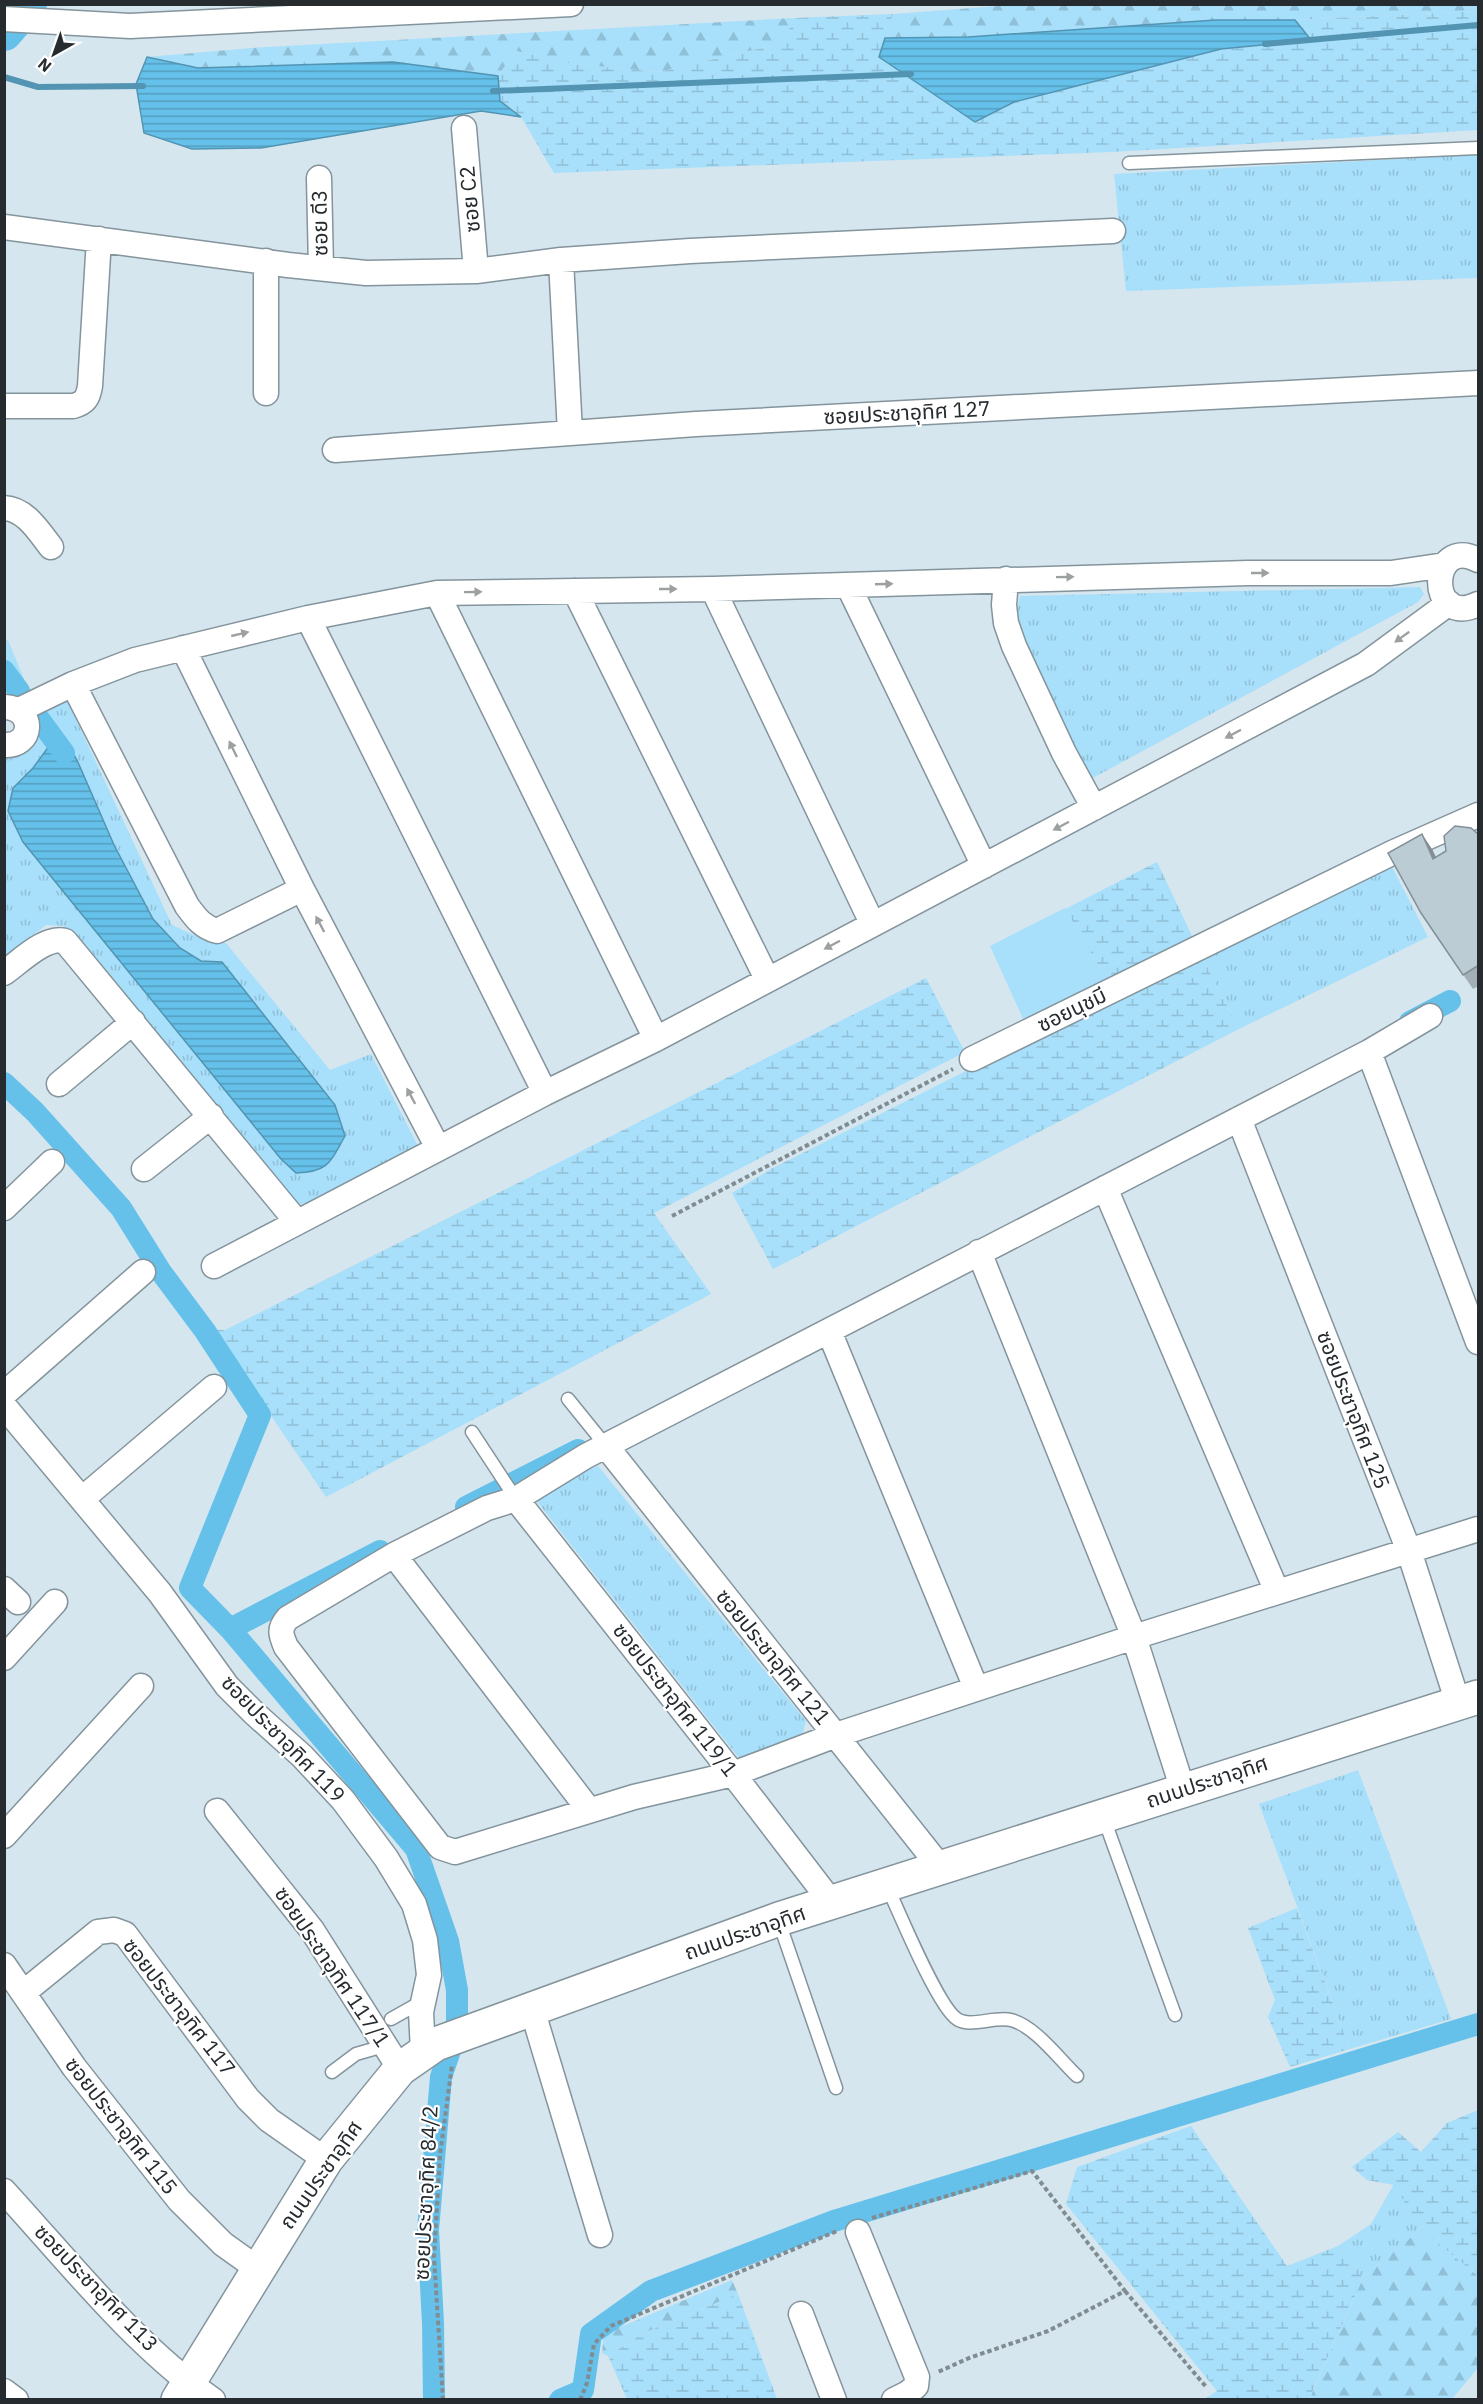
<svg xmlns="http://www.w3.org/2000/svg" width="1483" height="2404" viewBox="0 0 1483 2404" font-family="'IBM Plex Sans','Noto Sans Thai',sans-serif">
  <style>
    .grass { fill: url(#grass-tufts) }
    .forest { fill: url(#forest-firs) }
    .wetland { fill: url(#wetland-marsh) }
    .garden { fill: #a8dffa }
    .water { fill: url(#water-rules); stroke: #5294b2; stroke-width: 1.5 }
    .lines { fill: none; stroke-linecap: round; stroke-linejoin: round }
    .stream { stroke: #5294b2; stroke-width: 6 }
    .canal { stroke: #65c1ea; stroke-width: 22 }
    .river { stroke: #65c1ea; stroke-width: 38 }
    .service-casing { stroke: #84949c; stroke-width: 15 }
    .minor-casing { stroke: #84949c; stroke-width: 27 }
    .secondary-casing { stroke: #84949c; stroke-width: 36 }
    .path { stroke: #808c92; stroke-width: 4; stroke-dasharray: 4.5 3; stroke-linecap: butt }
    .service { stroke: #fff; stroke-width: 12 }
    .minor { stroke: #fff; stroke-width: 24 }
    .secondary { stroke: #fff; stroke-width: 33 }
    .wall { fill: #a2afb7 }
    .shaded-wall { fill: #848f95 }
    .building { fill: #bcccd5; stroke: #848f95; stroke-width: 1.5 }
    .oneway { fill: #9da0a1 }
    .labels { text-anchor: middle; stroke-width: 4.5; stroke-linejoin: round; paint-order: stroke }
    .street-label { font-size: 21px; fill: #252b2e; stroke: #fff }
  </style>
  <defs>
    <pattern id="grass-tufts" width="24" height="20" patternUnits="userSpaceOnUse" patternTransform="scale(1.5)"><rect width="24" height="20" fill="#a8dffa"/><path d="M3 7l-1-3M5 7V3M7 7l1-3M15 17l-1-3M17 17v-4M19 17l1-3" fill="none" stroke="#90c0d7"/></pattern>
    <pattern id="forest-firs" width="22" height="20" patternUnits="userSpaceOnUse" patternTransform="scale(1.5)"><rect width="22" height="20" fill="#a8dffa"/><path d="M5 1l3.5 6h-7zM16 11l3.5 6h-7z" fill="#90c0d7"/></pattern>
    <pattern id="wetland-marsh" width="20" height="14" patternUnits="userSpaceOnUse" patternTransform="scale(1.5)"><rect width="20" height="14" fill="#a8dffa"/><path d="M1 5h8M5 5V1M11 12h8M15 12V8" fill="none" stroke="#90c0d7"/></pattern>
    <pattern id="water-rules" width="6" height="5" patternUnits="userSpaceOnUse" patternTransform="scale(1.5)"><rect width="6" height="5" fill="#65c1ea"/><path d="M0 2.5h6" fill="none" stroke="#539dbe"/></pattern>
  </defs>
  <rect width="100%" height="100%" fill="#d5e6ef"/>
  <path class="grass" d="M1478,155V278L1126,291L1114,174Z
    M1420,587L1424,594L1418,602L1091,779L1044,687L1015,620L1020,596Z
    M8,640L24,679L5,693V642Z
    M66,698L172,925L211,943H226L330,1070L371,1054L421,1152L316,1201L297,1205L282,1197L64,926L46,925L5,957V756L13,757L27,742L32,711Z
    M1389,861L1428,937L1239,1029L1202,957Z
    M598,1466L806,1721L802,1736L739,1758L535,1499L554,1484Z
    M1358,1770L1451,2019L1350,2049L1259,1804Z
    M1394,2184L1421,2229L1363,2278L1338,2246L1371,2224Z"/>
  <path class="forest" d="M1012,5H1478V11L1295,20H1216L968,37L885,38L893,14Z
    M794,18L783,43L659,72L572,64L516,51L498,76L393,62L198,68L147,57L251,48Z
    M1421,2229L1478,2276V2368L1452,2399L1309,2400L1363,2278Z
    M732,2280L738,2294L644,2333L608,2356L602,2353L604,2334Z"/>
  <path class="wetland" d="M1478,11V130L1112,152L554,173L521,117L500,101L498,76L516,51L572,64L659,72L783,43L794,18L893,14L879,57L975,122L1014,102L1221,49L1311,40L1295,20Z
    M1157,862L1194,940L1108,982L1065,909Z
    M1202,957L1239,1029L773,1269L732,1193L771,1169L972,1068Z
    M926,978L965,1052L654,1213L711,1294L326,1497L213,1330H225Z
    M1297,1908L1350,2049L1290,2067L1268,2017L1275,2000L1248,1928Z
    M1478,2110V2276L1421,2229L1394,2185L1367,2180L1352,2167L1398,2132L1421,2152L1447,2123Z
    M1191,2126L1287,2266L1338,2246L1363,2278L1309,2399H1205L1217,2391L1066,2204L1077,2167Z
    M738,2294L777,2399H627L608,2356L644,2333Z"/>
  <path class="garden" d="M1065,908L1108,982L1024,1021L990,946Z"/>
  <path class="water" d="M1216,20H1295L1311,40L1221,49L1014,102L975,122L879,57L885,38L968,37Z
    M147,57L198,68L393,62L498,76L500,101L521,117L481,111L261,148L192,149L144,133L136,84Z
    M44,716L58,731L77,760L114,845L153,919L180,948L201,961L222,962L335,1105L345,1136C330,1162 329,1172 296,1173L281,1159L23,842L8,811L13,788L33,768L55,738Z"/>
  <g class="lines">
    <path class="stream" d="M1265,44L1478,25
      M4,77L38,87L143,86
      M493,91L911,74"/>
    <path class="canal" d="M4,671L19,691
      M39,719L64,753
      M1410,1022L1450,1001
      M4,1083L35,1112L121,1208L161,1272L205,1331L260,1415L190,1588L230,1629L416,1849L448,1941L457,1990V2030L441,2077L428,2230L433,2323L434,2400
      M466,1507L578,1450
      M230,1629L380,1551
      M560,2400L583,2390L591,2334L651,2291L834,2221L1478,2024"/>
    <path class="river" d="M4,32L28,4"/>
    <defs>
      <path id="service" d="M1129,163L1478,148
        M568,1399L606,1446
        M472,1432L516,1499
        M1103,1816L1175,2015
        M887,1886C899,1912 938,2007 957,2019C970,2028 995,2016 1011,2020C1035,2026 1059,2059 1077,2076
        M779,1922L836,2088
        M391,2019L423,2001
        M332,2072L356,2054L384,2046"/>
      <path id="minor" d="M4,19L130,26L571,4
        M464,128L476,271
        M319,178L321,268
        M4,227L288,265L366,273L476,271L561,260L570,433
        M561,260L690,251L1113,231
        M266,393V261
        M4,406H73C85,403 88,398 90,386L99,239
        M335,450L696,424L1478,383
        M4,508C26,509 39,532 51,547
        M1478,560C1429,534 1426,629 1478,604
        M1006,579L1004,605L1006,623L1014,646L1064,753L1094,808
        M848,585L984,866
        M713,589L872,923
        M575,591L767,979
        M437,593L656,1039
        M308,618L545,1093
        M183,648L302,889L438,1148
        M73,684L187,906C196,918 202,927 217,931L302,889
        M19,710L73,684L135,660L308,618L437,593L713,589L1248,573H1391L1445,565
        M4,745C33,747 36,709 5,707
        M4,973C21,961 45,936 65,941L297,1222
        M1430,1016L1369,1052L586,1456L516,1499L487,1508L394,1555L288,1618C278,1629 281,1635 286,1647L440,1847L455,1852L634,1797L733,1774L836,1735L1134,1637L1478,1529
        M1369,1052L1478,1342
        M972,1059L1392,853L1478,815
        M59,1084L133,1022
        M1239,1119L1409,1551L1458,1703
        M144,1169L211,1116
        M1105,1188L1277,1592
        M4,1208L52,1162
        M979,1252L1134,1637L1183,1790
        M214,1266L545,1093L656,1039L1366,664L1449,603
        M829,1331L976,1688
        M4,1394L143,1272
        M4,1406L160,1593L227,1686L254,1713L302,1756L343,1800L386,1858L414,1904L425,1940L429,1975L421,2012L423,2051
        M606,1446L940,1867
        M82,1499L214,1387
        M516,1499L733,1774L832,1903
        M394,1555L589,1810
        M4,1589L18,1602
        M4,1658L55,1602
        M217,1811L312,1930L400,2069
        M4,1836L141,1686
        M4,1965L74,2067L179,2200L223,2244L258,2269
        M23,1993L98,1932L114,1930L125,1934L248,2099L269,2120L326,2160
        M532,2009L600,2235
        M4,2191C69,2262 134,2345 213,2400
        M858,2232L917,2377L916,2386L908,2393L894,2400
        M801,2314L834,2400
        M4,2391L16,2400"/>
      <path id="secondary" d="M178,2400L326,2160L400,2069L436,2044L779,1919L1478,1697"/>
    </defs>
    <use href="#service" class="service-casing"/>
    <use href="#minor" class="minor-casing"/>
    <use href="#secondary" class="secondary-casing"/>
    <path class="path" d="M672,1216L953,1069
      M872,2218L1032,2171L1125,2291L1048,2331L969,2358L938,2372
      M1125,2291L1207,2388
      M443,2400L434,2257L440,2155L452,2065
      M580,2400L587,2383L594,2344L611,2326L837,2231"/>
    <use href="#service" class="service"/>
    <use href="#minor" class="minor"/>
    <use href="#secondary" class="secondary"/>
  </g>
  <path class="wall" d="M1479,835V986L1473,989L1421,913L1432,849L1436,857Z"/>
  <path class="shaded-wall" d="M1422,834L1432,849L1443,873L1433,859Z"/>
  <path class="building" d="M1455,826L1471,828L1479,835V965L1463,975L1421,913L1388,853L1422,834L1433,859L1446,851L1444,836Z"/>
  <defs><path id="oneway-solid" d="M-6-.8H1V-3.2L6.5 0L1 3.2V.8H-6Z" transform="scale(1.5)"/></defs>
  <g class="oneway">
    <use href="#oneway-solid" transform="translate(1260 573)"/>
    <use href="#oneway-solid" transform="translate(1065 577) rotate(-1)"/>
    <use href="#oneway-solid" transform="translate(884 584) rotate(-2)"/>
    <use href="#oneway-solid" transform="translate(668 589)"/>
    <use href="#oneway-solid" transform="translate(473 592) rotate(-1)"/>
    <use href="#oneway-solid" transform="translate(240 634) rotate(-13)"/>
    <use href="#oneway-solid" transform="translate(1402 637) rotate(144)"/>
    <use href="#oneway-solid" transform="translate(1233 734) rotate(152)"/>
    <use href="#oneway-solid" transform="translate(233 749) rotate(-116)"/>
    <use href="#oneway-solid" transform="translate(1061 826) rotate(152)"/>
    <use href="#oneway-solid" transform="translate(320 924) rotate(-118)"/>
    <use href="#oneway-solid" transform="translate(832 945) rotate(152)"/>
    <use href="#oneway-solid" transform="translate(411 1096) rotate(-118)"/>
  </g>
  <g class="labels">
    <g class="street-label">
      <text transform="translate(470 199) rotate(-95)" y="7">ซอย C2</text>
      <text transform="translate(320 223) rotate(-91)" y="7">ซอย ดี3</text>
      <text transform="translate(907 413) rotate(-3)" y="7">ซอยประชาอุทิศ 127</text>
      <text transform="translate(1072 1010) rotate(-26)" y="7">ซอยนุชมี</text>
      <text transform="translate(1353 1410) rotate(69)" y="7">ซอยประชาอุทิศ 125</text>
      <text transform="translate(773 1657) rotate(51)" y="7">ซอยประชาอุทิศ 121</text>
      <text transform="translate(675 1700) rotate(52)" y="7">ซอยประชาอุทิศ 119/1</text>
      <text transform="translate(283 1739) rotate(46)" y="7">ซอยประชาอุทิศ 119</text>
      <text transform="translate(1207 1782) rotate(-18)" y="7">ถนนประชาอุทิศ</text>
      <text transform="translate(745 1933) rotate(-19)" y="7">ถนนประชาอุทิศ</text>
      <text transform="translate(332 1967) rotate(56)" y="7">ซอยประชาอุทิศ 117/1</text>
      <text transform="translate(179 2007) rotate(52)" y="7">ซอยประชาอุทิศ 117</text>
      <text transform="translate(121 2126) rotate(52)" y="7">ซอยประชาอุทิศ 115</text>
      <text transform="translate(321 2175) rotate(-55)" y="7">ถนนประชาอุทิศ</text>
      <text transform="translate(426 2193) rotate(-87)" y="7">ซอยประชาอุทิศ 84/2</text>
      <text transform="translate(96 2288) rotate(46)" y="7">ซอยประชาอุทิศ 113</text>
    </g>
  </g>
  <rect width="1483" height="2404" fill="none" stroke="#252b2e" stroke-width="12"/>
  <g transform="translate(54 54) rotate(220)" stroke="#ffffff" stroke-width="4.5" paint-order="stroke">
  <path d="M0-4.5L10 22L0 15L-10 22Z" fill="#252b2e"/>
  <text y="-9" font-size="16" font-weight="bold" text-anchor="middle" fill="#252b2e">N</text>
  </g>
</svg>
